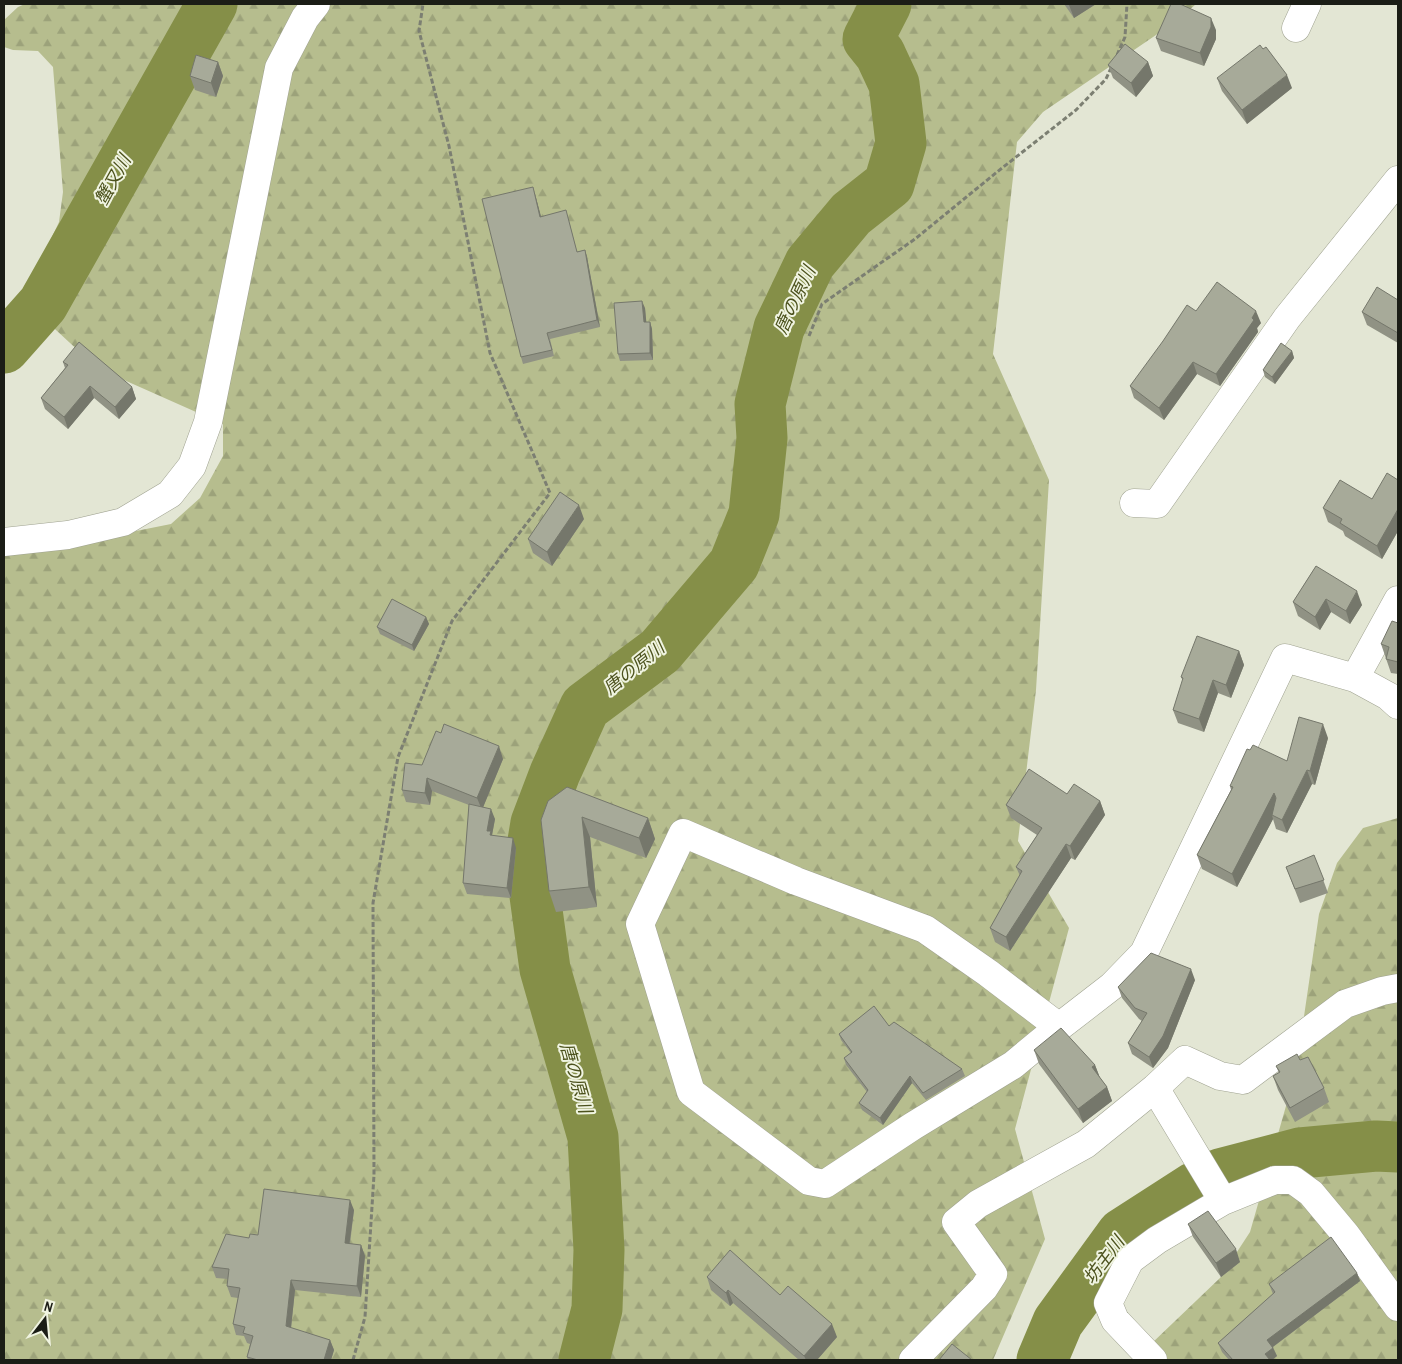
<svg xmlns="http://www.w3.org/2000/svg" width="1402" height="1364" viewBox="0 0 1402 1364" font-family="'Archivo Narrow','Noto Sans JP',sans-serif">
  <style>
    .forest { fill: url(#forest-firs) }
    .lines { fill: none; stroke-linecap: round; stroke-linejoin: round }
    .river { stroke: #858f48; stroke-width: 51 }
    .minor-casing { stroke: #a0a391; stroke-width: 29 }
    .path { stroke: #7c7f72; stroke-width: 3; stroke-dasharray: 5 2.5; stroke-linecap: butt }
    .minor { stroke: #fff; stroke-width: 28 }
    .wall { fill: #909284 }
    .shaded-wall { fill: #75776b }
    .building { fill: #a7aa99; stroke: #75776b }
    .labels { text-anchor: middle; stroke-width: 4; stroke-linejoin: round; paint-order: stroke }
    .water-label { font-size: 18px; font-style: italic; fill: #4c521d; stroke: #f0f4e1 }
  </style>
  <defs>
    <pattern id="forest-firs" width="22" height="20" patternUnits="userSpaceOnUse" patternTransform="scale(1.25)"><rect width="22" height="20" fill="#b6bd8e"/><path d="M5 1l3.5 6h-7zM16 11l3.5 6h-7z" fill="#9ca27a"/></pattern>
  </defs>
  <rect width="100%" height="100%" fill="#e3e6d4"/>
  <path class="forest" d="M25,4H1196L1178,20L1043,112L1017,142L993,354L1049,480L1036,690L1018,841L1069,928L1015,1129L1045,1239L993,1360H4V551L91,540L171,524L200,498L223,456V424L97,368L29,305L30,284L59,222L63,192L53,67L38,51L13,50L4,47V20L18,7Z
    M1398,818V1360H1137L1151,1344L1220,1278L1250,1232L1296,1071L1319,914L1337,863L1363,828Z"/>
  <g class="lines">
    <path class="river" d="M4,348L43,304L212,4
      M1220,1174L1300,1153L1376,1146L1398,1147
      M584,1360L597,1309L599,1250L593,1137L545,969L530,859L536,823L555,773L585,707L660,651L734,564L754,514L762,438L760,404L779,328L810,263L851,214L889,184L901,143L894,84L880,54L868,39L886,4
      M1042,1360L1058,1322L1122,1234L1195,1187"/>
    <defs>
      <path id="minor" d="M1296,28L1307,4
        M1134,503L1157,504L1287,318L1398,180
        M4,542L68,535L123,522L170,494L192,466L208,422L279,68L305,18L316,4
        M1355,678L1398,600
        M1059,1027L988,973L925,929L796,881L683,833L640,924L691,1092L809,1181L825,1184L913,1126L1013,1065L1059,1027L1112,986L1144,953L1285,658L1355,678L1388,696L1398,705
        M1155,1088L1223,1201
        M913,1360L984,1288L993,1274L956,1222L978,1204L1086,1144L1155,1088L1185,1060L1220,1076L1243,1080L1345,1004L1382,991L1398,988
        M1153,1360L1115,1320L1108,1303L1130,1260L1157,1240L1223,1201L1275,1180H1293L1311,1193L1346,1235L1398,1307"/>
    </defs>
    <use href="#minor" class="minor-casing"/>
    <path class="path" d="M1117,55L1125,37L1127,4
      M809,336L822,304L915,239L997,172L1076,110L1106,79L1111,68
      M353,1360L365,1317L374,1175L373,903L398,757L452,621L550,493L490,353L449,146L419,31L423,4"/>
    <use href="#minor" class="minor"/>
  </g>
  <path class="wall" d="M1064,4H1096L1074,18Z
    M1216,30V39L1204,66L1161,51L1156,38Z
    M218,62L223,76L216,97L195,90L190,76Z
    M1148,62L1153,76L1136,97L1113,78L1108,65Z
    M1217,78L1292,88L1247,124L1222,91Z
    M535,194L541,217H568L577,252L585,250L587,257L600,327L550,339L554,356L523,364L521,357Z
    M1398,300V343L1367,325L1362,312Z
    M645,308L646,322H650L652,329L653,360L620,361L618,354Z
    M1196,311L1261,323L1257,328L1258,332L1220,386L1197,374L1164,420L1134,398L1130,386Z
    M1292,351L1294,358L1275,384L1265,377L1263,370Z
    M63,362L132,387L136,399L119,419L94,398L68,429L45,409L41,398L65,368Z
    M1398,480V531L1382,559L1345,536L1343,531L1328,522L1323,508L1372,499Z
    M584,519L552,566L533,553L528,539Z
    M1316,566L1362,605L1350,624L1331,612L1320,630L1298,616L1293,602Z
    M426,617L429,624L414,651L380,634L377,627Z
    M1398,623V674L1391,673L1381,644Z
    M1239,651L1244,665L1231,698L1218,693L1204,732L1178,723L1173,710L1183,681L1181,677Z
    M1328,738L1315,785L1312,784L1287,833L1276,829L1273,819L1237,887L1202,869L1197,855L1231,790L1230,786L1287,761Z
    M503,759L483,807L495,819L492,835L516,848L511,898L467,894L463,883L469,805L432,791L430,805L406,802L402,790L422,765Z
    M1067,794L1100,801L1105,815L1075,860L1071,858L1010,951L995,942L990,928L1020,876L1016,867L1037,835L1011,818L1006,805Z
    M548,801L648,818L655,839L646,858L590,837L597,907L556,912L549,891Z
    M1314,855L1328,893L1300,903L1286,867Z
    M1195,980L1168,1048L1153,1068L1132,1054L1128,1043L1142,1021L1139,1019L1122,998L1118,987Z
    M889,1026L962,1069L965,1076L926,1100L912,1083L883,1125L862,1110L859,1103L867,1092L846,1065L844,1058L851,1053L841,1040L839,1034Z
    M1034,1050L1095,1065L1100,1078L1107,1087L1112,1101L1083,1123L1039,1064Z
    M1276,1066L1324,1088L1329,1102L1295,1122L1278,1090L1273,1076L1279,1073Z
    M354,1210L350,1244L361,1245L365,1256L361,1297L295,1290L291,1328L330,1340L334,1350L331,1360H248L247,1357L250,1344L247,1343L244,1336L236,1335L233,1324L238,1298L231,1297L227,1286L228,1279L216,1278L212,1267L249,1238Z
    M1188,1224L1240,1262L1221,1277L1193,1237Z
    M1357,1273L1360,1281L1273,1347L1277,1356L1272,1360H1229L1222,1352L1218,1343L1273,1294L1269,1284Z
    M707,1277L780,1295L837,1337L817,1360H799L733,1303L730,1306L711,1290Z"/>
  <path class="shaded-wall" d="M1070,4H1096L1074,18L1069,5Z
    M1211,18L1216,30V39L1204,66L1200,53Z
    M218,62L223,76L216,97L211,83Z
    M1148,62L1153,76L1136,97L1131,83Z
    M1287,75L1292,88L1247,124L1242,110Z
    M533,187L535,194L543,224L540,217Z
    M585,250L587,257L600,327L597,320Z
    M642,301L645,308L647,329L644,322Z
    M1256,311L1261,323L1257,328L1258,332L1220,386L1216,374Z
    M650,322L652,329L653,360L650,353Z
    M1292,351L1294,358L1275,384L1272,377Z
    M1193,362L1197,374L1164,420L1159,408Z
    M90,386L94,398L68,429L64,417Z
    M132,387L136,399L119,419L115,407Z
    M579,505L584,519L552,566L547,552Z
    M1398,509V531L1382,559L1377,546Z
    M1357,591L1362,605L1350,624L1346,611Z
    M1326,599L1331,612L1320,630L1315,617Z
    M426,617L429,624L414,651L412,645Z
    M1239,651L1244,665L1231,698L1226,685Z
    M1213,680L1218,693L1204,732L1199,719Z
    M1323,724L1328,738L1315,785L1310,771Z
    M499,746L503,759L482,810L477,798Z
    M1307,770L1312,784L1287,833L1282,820Z
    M427,778L432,791L430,805L425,793Z
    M1274,793L1279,807L1272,815L1273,819L1237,887L1232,874Z
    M1100,801L1105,815L1075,860L1070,846Z
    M491,809L495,819L492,835L495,842L487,831Z
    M582,817L590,837L597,907L589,887Z
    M648,818L655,839L646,858L639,838Z
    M513,838L516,848L511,898L507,888Z
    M1066,844L1071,858L1010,951L1006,937Z
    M1191,969L1195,980L1168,1048L1153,1068L1149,1057Z
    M1095,1065L1100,1078L1092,1067Z
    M910,1076L912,1083L883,1125L880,1118Z
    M1107,1087L1112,1101L1083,1123L1078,1109Z
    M350,1200L354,1210L348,1254L345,1243Z
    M361,1245L365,1256L361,1297L357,1286Z
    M1236,1249L1240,1262L1221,1277L1216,1263Z
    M1357,1273L1360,1281L1270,1349L1267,1340Z
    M291,1280L295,1290L290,1337L286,1326Z
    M728,1290L733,1303L730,1306L726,1293Z
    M832,1324L837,1337L817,1360H806L804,1356Z
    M330,1340L334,1350L331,1360H324Z
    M1273,1348L1277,1356L1272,1360H1268L1265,1354Z"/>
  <path class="building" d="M1171,4H1180L1211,18V27L1200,53L1156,38Z
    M1125,44L1148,62L1131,83L1108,65Z
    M1260,45L1263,49L1266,47L1287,75L1242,110L1217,78Z
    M196,55L218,62L211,83L190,76Z
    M533,187L540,217L566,210L577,252L585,250L597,320L547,333L552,350L521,357L482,199Z
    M1217,282L1256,311L1252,318L1254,320L1216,374L1193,362L1159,408L1130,386L1163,341L1187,305L1196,311Z
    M1377,287L1398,300V333L1362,312Z
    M642,301L644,322H650V353L618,354L614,303Z
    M79,342L132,387L115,407L90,386L64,417L41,398L68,365L63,362Z
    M1281,343L1292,351L1272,377L1263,370Z
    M1387,473L1398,480V509L1377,546L1340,523L1342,519L1323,508L1340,480L1372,499Z
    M560,492L579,505L547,552L528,539Z
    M1316,566L1357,591L1346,611L1326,599L1315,617L1293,602Z
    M392,599L426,617L412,645L377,627Z
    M1392,621L1398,623V662L1386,659L1389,647L1381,644Z
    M1197,636L1239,651L1226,685L1213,680L1199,719L1173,710L1183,678L1181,677Z
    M1299,717L1323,724L1310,771L1307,770L1282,820L1272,815L1276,798L1274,793L1232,874L1197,855L1233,787L1230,786L1247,749L1250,750L1253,745L1287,761Z
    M444,724L499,746L477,798L427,778L425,793L402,790L405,763L422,765L436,731L441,733Z
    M1029,769L1067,794L1074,784L1100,801L1070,846L1066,844L1006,937L990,928L1022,871L1016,867L1042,828L1006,805Z
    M567,787L648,818L639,838L582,817L589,887L549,891L541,820L548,801Z
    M469,804L491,809L487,831H491L490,835L513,838L507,888L463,883Z
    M1314,855L1324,880L1295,889L1286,867Z
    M1151,953L1191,969L1163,1036L1149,1057L1128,1043L1147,1013L1135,1008L1118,987Z
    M874,1006L889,1026L894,1022L962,1069L923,1093L910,1076L880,1118L859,1103L868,1090L844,1058L852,1052L839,1034Z
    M1061,1028L1095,1065L1092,1067L1107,1087L1078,1109L1034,1050Z
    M1297,1054L1300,1060L1308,1057L1324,1088L1290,1108L1273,1076L1280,1072L1276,1066Z
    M264,1189L350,1200L345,1243L361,1245L357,1286L291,1280L286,1326L330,1340L324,1360H258L247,1357L253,1336L243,1333L245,1327L233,1324L240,1288L227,1286L229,1269L212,1267L226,1234L249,1238L250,1234L258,1235Z
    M1208,1211L1236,1249L1216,1263L1188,1224Z
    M1331,1237L1357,1273L1267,1340L1273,1348L1265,1354L1270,1360H1233L1218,1343L1275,1292L1269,1284Z
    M730,1250L780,1295L788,1286L832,1324L804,1356L728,1290L726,1293L707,1277Z
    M952,1344L972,1360H939Z"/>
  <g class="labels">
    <g class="water-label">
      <text transform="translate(113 180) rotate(-61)" y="6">蟹又川</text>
      <text transform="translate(795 300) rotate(-65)" y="6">唐の原川</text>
      <text transform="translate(634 668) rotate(-39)" y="6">唐の原川</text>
      <text transform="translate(576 1078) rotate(74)" y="6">唐の原川</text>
      <text transform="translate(1104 1260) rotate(-53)" y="6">坊主川</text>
    </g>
  </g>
  <rect width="1402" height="1364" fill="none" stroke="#1b1d16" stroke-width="10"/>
  <g transform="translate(45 1319) rotate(16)" stroke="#f0f4e1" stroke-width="4" paint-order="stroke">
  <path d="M0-4L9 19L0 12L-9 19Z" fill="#1b1d16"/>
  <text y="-8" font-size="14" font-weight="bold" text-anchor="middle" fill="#1b1d16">N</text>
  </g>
</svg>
